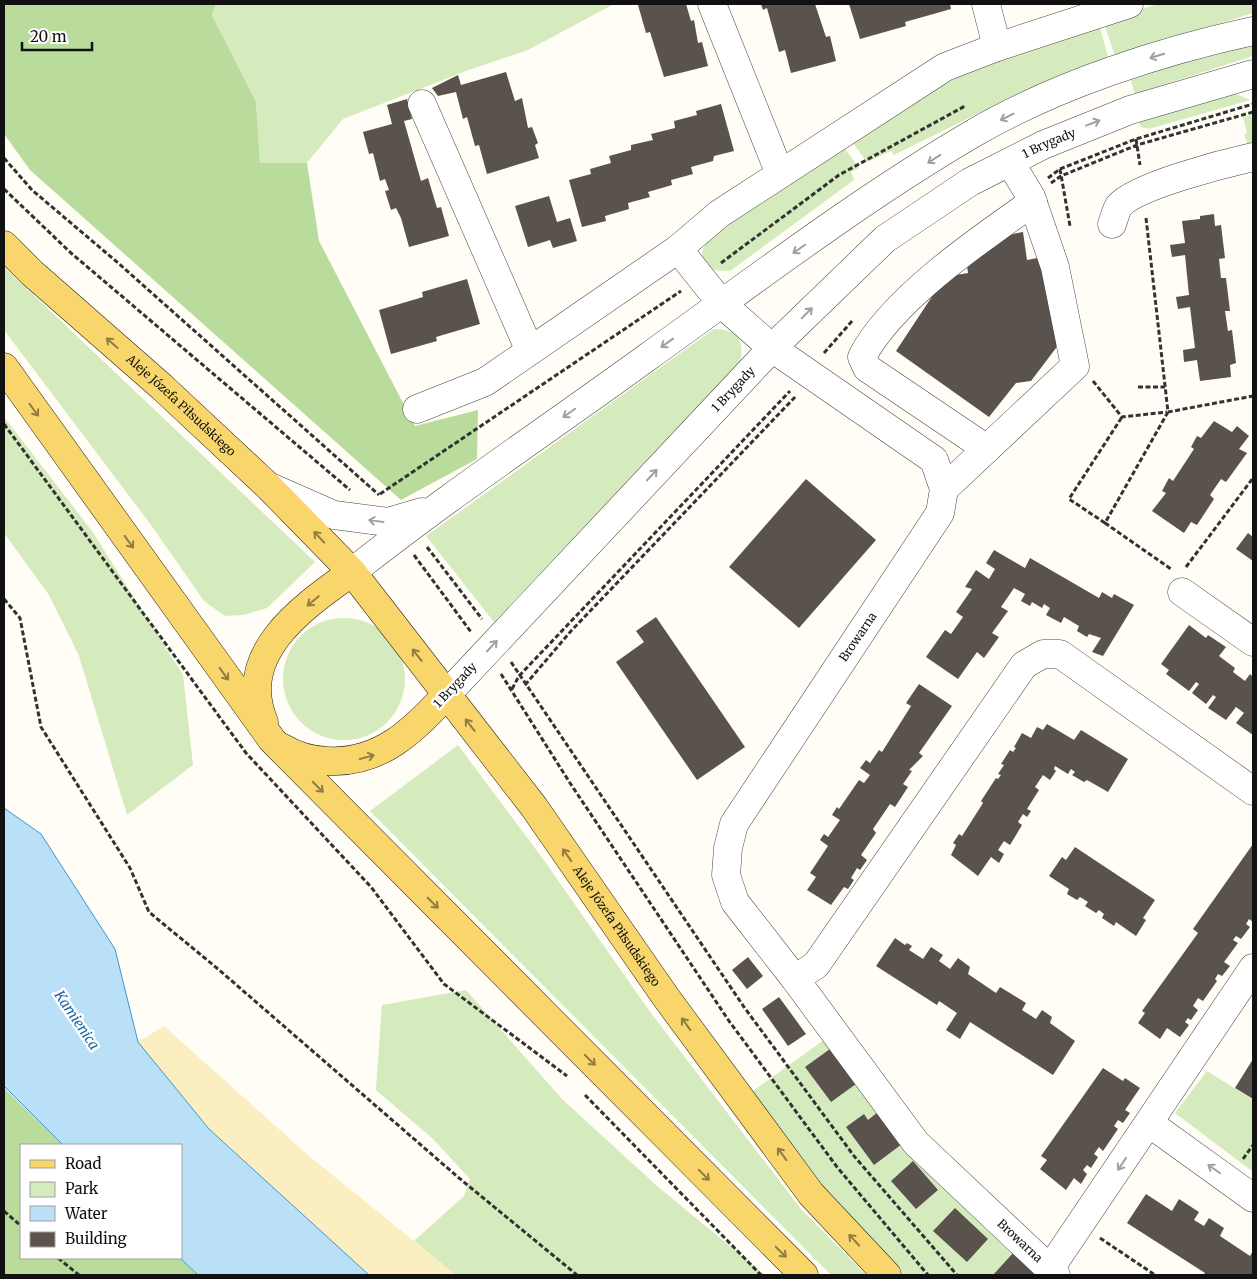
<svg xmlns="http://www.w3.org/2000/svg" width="1257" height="1279" viewBox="0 0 1257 1279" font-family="Merriweather,serif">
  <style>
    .green { fill: #d5ebbd }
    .forest { fill: #b9dc9c }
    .sand { fill: #fbeec1 }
    .water { fill: #b9e0f7; stroke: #3f96cf }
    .building { fill: #5a524d }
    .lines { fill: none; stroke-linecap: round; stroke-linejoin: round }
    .minor-casing { stroke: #444; stroke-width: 29 }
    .major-casing { stroke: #222; stroke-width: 29 }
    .path { stroke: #333; stroke-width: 3; stroke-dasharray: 5 2.5; stroke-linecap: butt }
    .minor { stroke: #fff; stroke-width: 28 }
    .major { stroke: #f9d66b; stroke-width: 28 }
    .oneway { stroke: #a0a0a0 }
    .oneway2 { stroke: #917d42 }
    .labels { text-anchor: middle; stroke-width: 5; stroke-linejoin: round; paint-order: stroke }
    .street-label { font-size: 12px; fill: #111; stroke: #fff }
    .water-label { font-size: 14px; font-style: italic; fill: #1768a6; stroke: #fff }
  </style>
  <rect width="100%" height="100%" fill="#fffdf5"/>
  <path class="green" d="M216,4H614L528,50L466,71L343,119L307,163H260L256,102L212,15Z
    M1159,4H1253V13L1115,57L1103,19Z
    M1099,24L1109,60L977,114L894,155L891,151L867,162L851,140L917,97L969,72Z
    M1253,44V56L1135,94L1130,78L1157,68Z
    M1228,94H1236L1250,100L1149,129L1141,127L1139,122Z
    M1253,114V147L1250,149L1244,135L1247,133L1243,117Z
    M844,147L859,168L851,172L854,180L730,271C717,271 709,271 701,259L703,249L709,239Z
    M4,267L315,562L267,608L243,615L225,616L204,601L151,525L4,330Z
    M714,329C739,329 746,343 739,366L494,622L426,536Z
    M4,417L92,531L183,675L193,765L127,815L79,656L49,595L4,533Z
    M283 679a61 61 0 1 1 122 0a61 61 0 1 1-122 0Z
    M458,745L543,859L648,1009L801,1209L866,1275H831L370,811Z
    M466,990L562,1099L657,1186L765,1275H456L414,1241L464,1196L470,1179L433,1139L376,1090L382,1005Z
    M835,1032L916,1143L1065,1275H899L742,1099Z
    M1207,1071L1253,1100V1172L1175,1113Z"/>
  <path class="forest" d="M4,4H216L212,15L256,102L260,163H307L319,241L415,426L478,410L477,459L401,500L30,170L4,134Z
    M4,1088L63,1145H21V1258H180L198,1275H4Z"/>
  <path class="sand" d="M164,1026L309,1156L456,1275H369L209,1129L138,1042Z"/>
  <path class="water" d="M4,808L41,834L115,949L138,1042L209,1129L369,1275H198L180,1258L181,1145H63L4,1086Z"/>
  <path class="building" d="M643,4H686L691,21L694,20L698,43L702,42L708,66L664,77L650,32L646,33L638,5Z
    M761,4H815L826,37L830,36L836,61L791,73L785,50L779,52L767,8L763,10Z
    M849,4H950L951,9L905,22L906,26L860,39Z
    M506,72L515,101L522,98L528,128L532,127L538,143L535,145L539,158L487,174L479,145L475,146L467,117L463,119L456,92L438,96L432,88L458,75L461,85Z
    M407,99L412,119L404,121L421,181L428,178L437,208L441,207L449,236L409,247L401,218L396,208L391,210L385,191L389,190L385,179L380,181L373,153L369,154L363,132L392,124L387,105Z
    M721,104L734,151L714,156L713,161L691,167L693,174L671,180L672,185L648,192L650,197L628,203L629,209L605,216L606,221L582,227L569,180L591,174L590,169L611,163L609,156L631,150V145L653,140L651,134L675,128L674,121L697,115L696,111Z
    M549,196L557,222L570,218L577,241L553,248L550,240L528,247L515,206Z
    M1214,214L1215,226L1221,225L1225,258L1219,259L1221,278H1226L1230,311H1225L1228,331L1232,330L1236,363L1230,365L1231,377L1200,381L1197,360L1184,362L1183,350L1195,348L1190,307L1178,309L1176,297L1189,295L1185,255L1172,257L1170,245L1185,243L1182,221L1200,219V216Z
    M1023,232L1027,260L1048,256L1059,332L1056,348L1031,381L1016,383L989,417L896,351L933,295L950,276L968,273L966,258L986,239Z
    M467,279L480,324L436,337L437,341L391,354L379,310L423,297L422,292Z
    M1214,421L1232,432L1237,426L1249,436L1239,449L1247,453L1226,482L1221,479L1210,495L1214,499L1197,525L1191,522L1184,533L1152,511L1166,493L1162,491L1169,478L1173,481L1194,449L1191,447L1197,436L1201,438Z
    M806,479L876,540L799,628L729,567Z
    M1248,533L1253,537V561L1236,549Z
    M994,550L1025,568L1030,558L1099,598L1102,592L1112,598L1114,594L1134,605L1103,656L1092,652L1101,638L1089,634L1087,637L1077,631L1079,626L1064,617L1061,623L1046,615L1050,608L1044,604L1042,608L1032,602L1030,606L1021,601L1025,594L1014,588L1001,607L1008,611L992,633L999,637L984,658L977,652L958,679L926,657L945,630L951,634L963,617L956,612L972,589L965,587L976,570L989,579L995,569L986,563Z
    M656,617L745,747L697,780L616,662L644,642L636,631Z
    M1189,625L1206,638L1208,635L1226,647L1219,656L1235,668L1233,672L1245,681L1250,674L1253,677V735L1236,723L1244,713L1236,707L1226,720L1208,708L1216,697L1213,695L1206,704L1192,693L1199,684L1196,682L1189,691L1166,674L1169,670L1161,664Z
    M919,684L952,706L919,753L923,756L909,770L912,771L903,784L908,787L895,807L890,804L873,829L876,833L861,855L867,860L860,870L857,868L851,878L854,880L848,889L844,887L831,905L807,890L816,877L810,873L828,846L820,840L824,834L828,837L840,820L832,815L837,807L839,809L859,780L864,783L870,775L860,768L866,760L870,763L879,750L882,752L911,706L906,703Z
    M1047,724L1074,740L1081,730L1128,759L1108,792L1087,780L1084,782L1072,775L1075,772L1071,769L1068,774L1055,766L1054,769L1056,771L1050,780L1043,775L1035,787L1039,790L1027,809L1031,811L1027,817L1023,814L1018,822L1022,825L1010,845L1004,841L998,850L1004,854L999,863L991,857L978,876L951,855L956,845L953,843L959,834L962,836L983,803L981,801L996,778L998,779L1001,775L998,774L1004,765L1001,764L1010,750L1013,752L1016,748L1014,747L1022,733L1031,738L1037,727L1043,730Z
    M1253,844V922L1249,919L1246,924L1250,927L1241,939L1236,936L1233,940L1238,943L1224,962L1230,966L1222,976L1218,974L1215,979L1217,981L1203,1001L1198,998L1193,1006L1198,1010L1191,1020L1188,1018L1185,1022L1189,1025L1180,1037L1167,1028L1160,1039L1138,1023L1145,1013L1142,1011L1198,933L1193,929Z
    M1075,847L1155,900L1143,918L1146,920L1136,936L1116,922L1114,926L1102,918L1104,914L1099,910L1096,913L1085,906L1088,902L1080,897L1077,900L1067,894L1069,889L1049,876L1062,857L1066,860Z
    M895,938L905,945L907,943L912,946L909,950L923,959L931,947L943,955L939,961L950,969L958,958L970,967L968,974L996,993L1000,987L1026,1003L1022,1010L1036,1019L1042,1010L1052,1017L1050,1023L1075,1041L1053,1075L970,1022L960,1039L946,1030L957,1013L939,1001L937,1005L876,966Z
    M748,957L763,976L747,989L732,970Z
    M779,997L806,1034L788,1046L762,1009Z
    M830,1049L856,1084L831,1102L805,1067Z
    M1253,1059V1099L1235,1088Z
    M1103,1068L1123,1081L1125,1078L1140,1088L1125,1110L1130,1113L1123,1123L1118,1120L1114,1126L1118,1129L1103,1151L1099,1147L1094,1154L1098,1157L1091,1168L1087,1165L1083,1170L1087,1174L1081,1184L1074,1178L1066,1190L1040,1169L1047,1160L1041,1156Z
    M878,1112L902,1144L874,1165L846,1127L864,1114L868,1120Z
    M913,1161L938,1190L916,1209L891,1181Z
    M1146,1194L1172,1211L1179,1199L1199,1212L1194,1220L1204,1226L1209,1218L1224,1228L1220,1236L1250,1256L1253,1251V1275H1203L1205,1273L1127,1223Z
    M955,1208L988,1239L967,1262L933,1231Z
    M1014,1252L1039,1275H993Z"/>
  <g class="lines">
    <defs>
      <g id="minor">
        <path d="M712,4L780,174"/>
        <path id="s1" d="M986,4L997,47L945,67L719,214L678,249L722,304L772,348L934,460L944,489L940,513L734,824L728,848L726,875L735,902L795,979L916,1143L1056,1275"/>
        <path d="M997,47L1129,4"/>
        <path d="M422,104L530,351"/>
        <path d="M1112,224C1114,219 1116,210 1119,206C1135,186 1226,163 1253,157"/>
        <path d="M417,409L485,382L678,249"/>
        <path d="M987,449L867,368L862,357C891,300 980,239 1033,202"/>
        <path d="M268,486L334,515L388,522L422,512"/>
        <path d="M944,489L1075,366L1055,267L1031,197L1010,162"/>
        <path d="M352,572C448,496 550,428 649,356C755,280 861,199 974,133C1056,85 1161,51 1253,31"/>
        <path d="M1182,592L1253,642"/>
        <path id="s2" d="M447,694L772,348L885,239L970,182L1043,145L1130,110L1253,74"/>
        <path d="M795,979L816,965L1024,665L1043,654H1060L1253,791"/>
        <path d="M1149,1123L1253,1198"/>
        <path d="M1049,1270L1253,968"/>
      </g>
      <g id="major">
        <path id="s3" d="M4,245L32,273L162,387L268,486L352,572L534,807L665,996L811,1194L887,1275"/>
        <path d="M4,367L272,740L804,1275"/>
        <path d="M264,722C235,653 303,607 352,572"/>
        <path d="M283,748C297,757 311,760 327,761C380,764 413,731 447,694"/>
      </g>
    </defs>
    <use href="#minor" class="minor-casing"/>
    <use href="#major" class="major-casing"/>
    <path class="path" d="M1136,139L1140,165
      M4,158L32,190L117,262L379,495
      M1060,169L1070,226
      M1048,178L1060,169L1136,139L1253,104
      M1051,183L1061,176L1137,145L1253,112
      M4,189L71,253L350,490
      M1146,218L1168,412L1253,396
      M721,263L839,175L965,106
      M824,353L853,320
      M1093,381L1122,417L1167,412
      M1138,387H1165
      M1168,412L1105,523L1171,569
      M4,424L246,753L371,887L444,984L567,1076
      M380,494L681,291
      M1105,523L1069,499L1122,417
      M427,547L482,619
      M414,555L471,632
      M1186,567L1253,478
      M4,599L20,618L41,727L130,868L149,912L218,969L459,1178L577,1275
      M511,662L744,1007L854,1156L957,1275
      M501,674L570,783L729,1021L837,1167L928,1275
      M525,685L571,631L796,396
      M512,689L519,676L790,391
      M585,1095L761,1275
      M1243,1159L1253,1145
      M4,1211L21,1226
      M1100,1238L1155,1275
      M58,1258L79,1275"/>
    <use href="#minor" class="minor"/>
    <use href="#major" class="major"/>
  </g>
  <defs><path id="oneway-shaft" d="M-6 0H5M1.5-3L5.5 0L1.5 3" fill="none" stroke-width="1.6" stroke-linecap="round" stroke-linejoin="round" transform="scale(1.25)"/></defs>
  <g class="oneway">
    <use href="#oneway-shaft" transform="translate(1157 56) rotate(163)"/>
    <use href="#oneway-shaft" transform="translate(1007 117) rotate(154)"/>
    <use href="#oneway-shaft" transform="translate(1093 123) rotate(-21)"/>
    <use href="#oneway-shaft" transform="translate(934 159) rotate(147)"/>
    <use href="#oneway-shaft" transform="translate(799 249) rotate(145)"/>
    <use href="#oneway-shaft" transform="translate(807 313) rotate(-45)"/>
    <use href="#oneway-shaft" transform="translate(667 343) rotate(144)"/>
    <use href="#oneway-shaft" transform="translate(569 413) rotate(145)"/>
    <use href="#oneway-shaft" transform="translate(652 475) rotate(-47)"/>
    <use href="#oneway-shaft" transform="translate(376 521) rotate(-172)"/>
    <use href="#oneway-shaft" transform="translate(492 646) rotate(-47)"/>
    <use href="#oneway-shaft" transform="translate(1122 1164) rotate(124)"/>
    <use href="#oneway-shaft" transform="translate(1214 1169) rotate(-145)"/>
  </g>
  <g class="oneway2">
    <use href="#oneway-shaft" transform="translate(112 343) rotate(-139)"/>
    <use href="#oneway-shaft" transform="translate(34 410) rotate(54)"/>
    <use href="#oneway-shaft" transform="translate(319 537) rotate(-133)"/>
    <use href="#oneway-shaft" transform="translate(129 542) rotate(54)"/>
    <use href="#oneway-shaft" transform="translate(313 601) rotate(140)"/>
    <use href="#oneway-shaft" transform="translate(417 655) rotate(-128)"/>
    <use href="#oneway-shaft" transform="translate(224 674) rotate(54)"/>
    <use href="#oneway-shaft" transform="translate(470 725) rotate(-128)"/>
    <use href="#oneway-shaft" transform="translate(367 757) rotate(-15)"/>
    <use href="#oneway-shaft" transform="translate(318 787) rotate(45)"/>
    <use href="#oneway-shaft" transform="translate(567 855) rotate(-125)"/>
    <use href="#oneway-shaft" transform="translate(433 903) rotate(45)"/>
    <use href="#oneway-shaft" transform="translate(686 1024) rotate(-126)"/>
    <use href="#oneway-shaft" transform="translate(590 1060) rotate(45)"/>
    <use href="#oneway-shaft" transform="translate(782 1154) rotate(-126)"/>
    <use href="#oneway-shaft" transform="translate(704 1175) rotate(45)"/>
    <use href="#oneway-shaft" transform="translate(854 1240) rotate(-133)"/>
    <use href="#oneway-shaft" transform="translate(781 1252) rotate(45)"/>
  </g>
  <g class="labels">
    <g class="street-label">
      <text dy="4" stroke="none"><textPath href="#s2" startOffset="822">1 Brygady</textPath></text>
      <text dy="4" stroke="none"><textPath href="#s2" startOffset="418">1 Brygady</textPath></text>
      <text dy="4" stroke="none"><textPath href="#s3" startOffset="239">Aleje Józefa Piłsudskiego</textPath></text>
      <text transform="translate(858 637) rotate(-56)" y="4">Browarna</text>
      <text transform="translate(455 685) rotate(-47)" y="4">1 Brygady</text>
      <text dy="4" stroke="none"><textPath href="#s3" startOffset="920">Aleje Józefa Piłsudskiego</textPath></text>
      <text dy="4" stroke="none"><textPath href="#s1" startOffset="1710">Browarna</textPath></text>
    </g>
    <g class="water-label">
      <text transform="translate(77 1020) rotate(56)" y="5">Kamienica</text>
    </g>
  </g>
  <rect width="1257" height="1279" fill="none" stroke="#111111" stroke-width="10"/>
  <rect x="20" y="1144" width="162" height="115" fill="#ffffff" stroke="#a0a0a0"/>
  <rect x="30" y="1160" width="25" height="8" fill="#f9d66b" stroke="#a0a0a0"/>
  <text x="65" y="1169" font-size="15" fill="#111111">Road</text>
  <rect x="30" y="1182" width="25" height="15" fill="#d5ebbd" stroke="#a0a0a0"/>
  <text x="65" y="1194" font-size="15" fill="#111111">Park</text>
  <rect x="30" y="1206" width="25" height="15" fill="#b9e0f7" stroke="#a0a0a0"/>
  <text x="65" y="1219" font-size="15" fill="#111111">Water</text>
  <rect x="30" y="1232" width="25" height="15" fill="#5a524d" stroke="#a0a0a0"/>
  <text x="65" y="1244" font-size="15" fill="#111111">Building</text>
  <path d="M22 42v8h70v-8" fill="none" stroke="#111111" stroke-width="2.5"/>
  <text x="30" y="42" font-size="15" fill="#111111" stroke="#ffffff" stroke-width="4" paint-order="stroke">20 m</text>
</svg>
